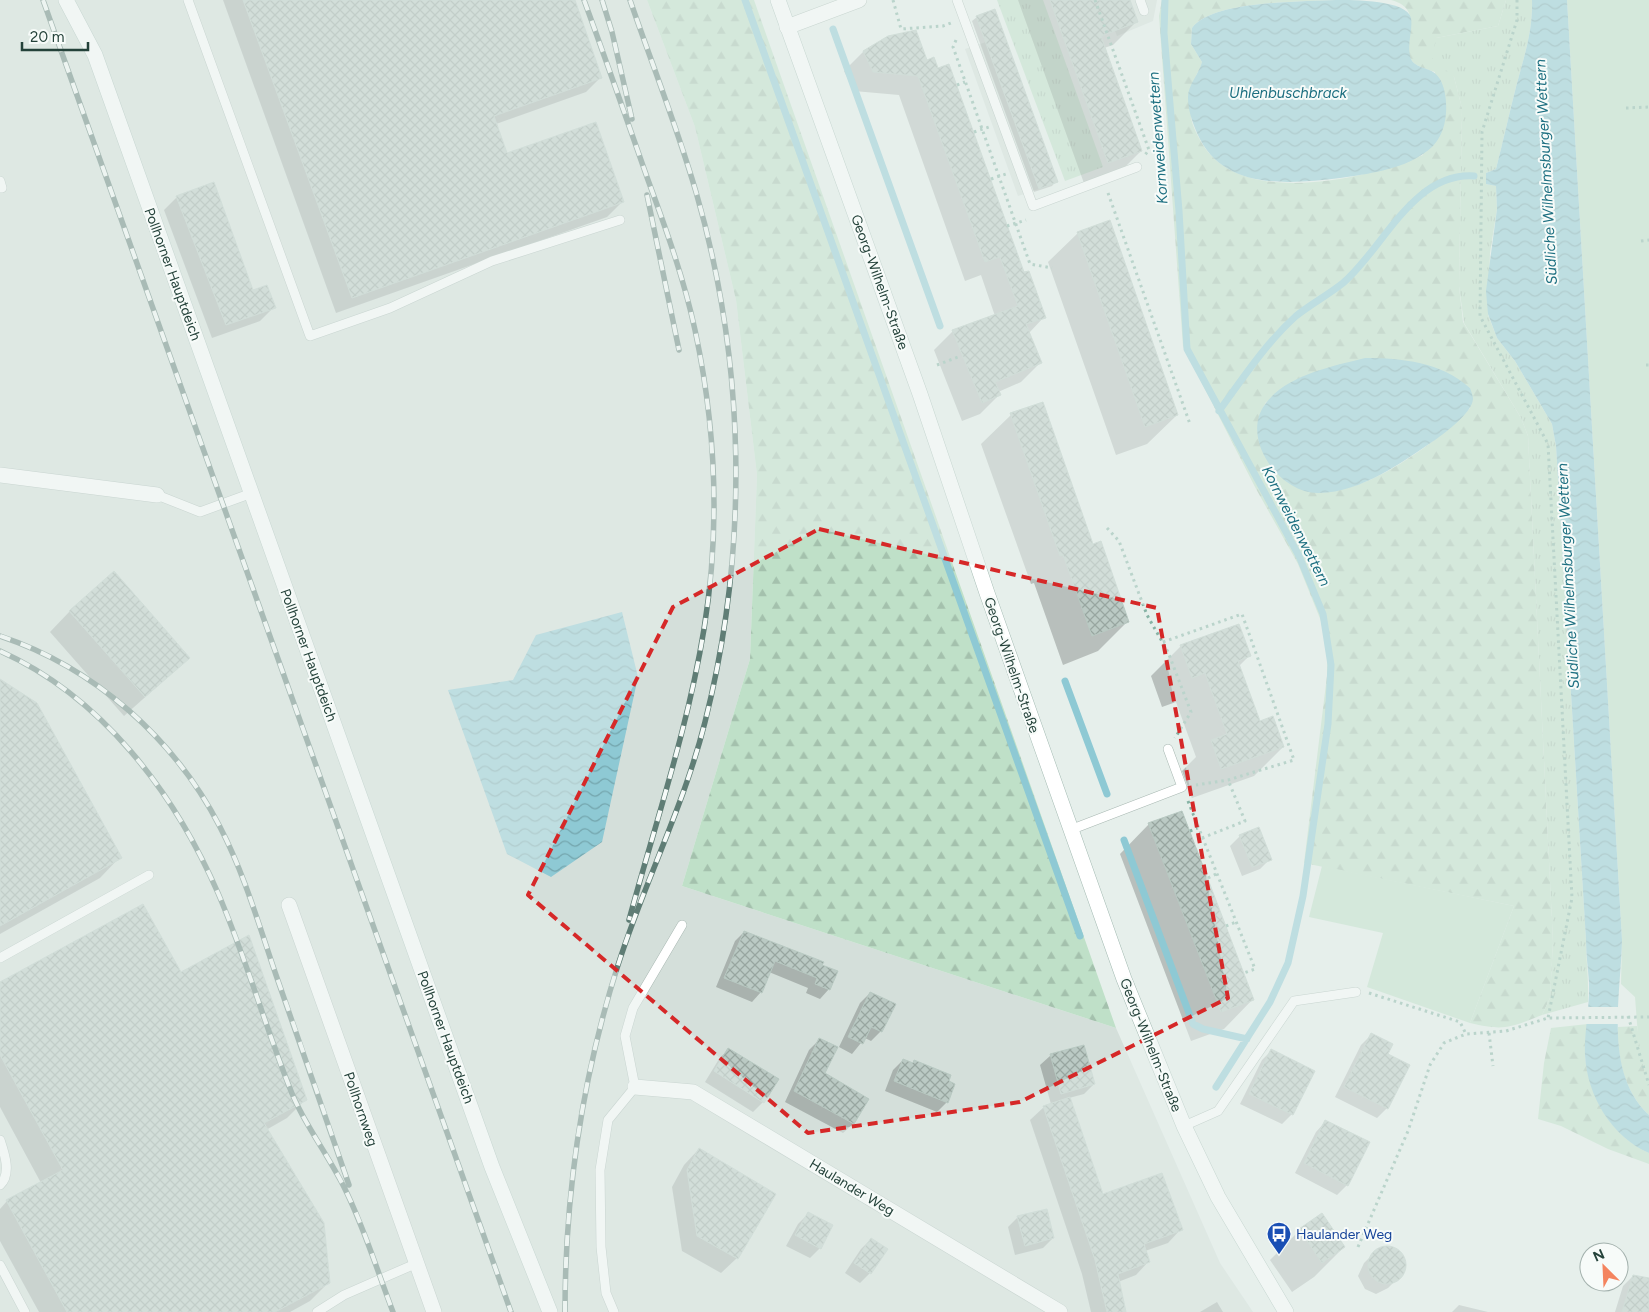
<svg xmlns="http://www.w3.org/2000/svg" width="1649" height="1312" viewBox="0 0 1649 1312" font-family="Figtree,sans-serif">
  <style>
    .built { fill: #d4dfda }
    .forest { fill: url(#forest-firs); fill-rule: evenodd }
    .park { fill: url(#park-tufts) }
    .garden { fill: #bfe0c8 }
    .water { fill: url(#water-waves) }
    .pier { fill: #e6efeb }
    .shadow { fill: #0003 }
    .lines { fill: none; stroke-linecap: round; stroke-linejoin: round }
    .stream { stroke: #8ec9d4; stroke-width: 7 }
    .building { fill: url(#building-cross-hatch); stroke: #b8c9c2 }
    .lane-casing { stroke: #a8b8b2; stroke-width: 10 }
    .street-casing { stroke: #a8b8b2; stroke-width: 16 }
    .secondary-casing { stroke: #a4bbb3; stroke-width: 16 }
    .path { stroke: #86b3a5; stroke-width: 3; stroke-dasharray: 2.5 4; stroke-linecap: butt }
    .lane { stroke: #fff; stroke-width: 9 }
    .street { stroke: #fff; stroke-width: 15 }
    .secondary { stroke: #fff; stroke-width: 15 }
    .rail-casing { stroke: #5f7d75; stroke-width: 5.5 }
    .rail { stroke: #f7fbf9; stroke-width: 4; stroke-dasharray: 11; stroke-linecap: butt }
    .marked { fill: none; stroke: #d62828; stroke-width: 4; stroke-dasharray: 10 6; stroke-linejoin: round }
    .labels { text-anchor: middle; stroke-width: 4; stroke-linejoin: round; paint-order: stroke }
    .street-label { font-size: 14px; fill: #24423a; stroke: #f7fbf9 }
    .transit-label { font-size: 14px; fill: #164399; stroke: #f7fbf9; text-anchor: start }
    .water-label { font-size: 15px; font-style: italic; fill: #1c6f80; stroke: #f7fbf9 }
  </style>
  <defs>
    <pattern id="forest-firs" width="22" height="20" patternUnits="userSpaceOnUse" patternTransform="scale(1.25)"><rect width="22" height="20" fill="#bfe0c8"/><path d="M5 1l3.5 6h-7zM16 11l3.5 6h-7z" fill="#a4c1ad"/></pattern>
    <pattern id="park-tufts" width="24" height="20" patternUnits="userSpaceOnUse" patternTransform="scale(1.25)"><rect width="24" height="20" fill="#bfe0c8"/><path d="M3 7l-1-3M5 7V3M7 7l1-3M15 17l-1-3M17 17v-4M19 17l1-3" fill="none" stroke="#a4c1ad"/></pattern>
    <pattern id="water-waves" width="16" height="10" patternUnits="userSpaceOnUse" patternTransform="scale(1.25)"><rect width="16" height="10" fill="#8ec9d4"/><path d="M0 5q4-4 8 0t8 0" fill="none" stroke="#74a5ad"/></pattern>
    <pattern id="building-cross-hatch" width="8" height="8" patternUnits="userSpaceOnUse" patternTransform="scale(1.25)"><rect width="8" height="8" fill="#bbcac4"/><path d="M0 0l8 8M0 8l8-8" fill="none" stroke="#98a6a0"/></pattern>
  </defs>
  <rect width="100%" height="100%" fill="#e6efeb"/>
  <path class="built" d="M0,0H647L695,127L736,300L757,475L750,659L682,886L1116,1028L1220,1263L1253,1312H0Z
    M1103,0H1157L1153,21L1117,36Z
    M986,42L1039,189L1018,196L965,49Z"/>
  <path class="forest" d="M647,0H754L1116,1028L682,886L750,659L757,475L736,300L695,127Z
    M1162,0H1336C1303,2 1212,0 1192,28L1191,44L1202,62C1201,68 1198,71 1196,76C1192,86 1191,106 1191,117C1192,126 1199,138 1203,145C1243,208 1366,179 1423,155L1435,72C1427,69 1416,67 1411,60C1398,40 1428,10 1391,0H1506L1498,26L1436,38L1454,77L1462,108L1459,286L1463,322L1521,418L1528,436L1553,942L1550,998L1542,1015C1509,1028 1504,1031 1470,1023L1514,906L1304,863L1327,676V654L1321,621L1298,564L1255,487L1183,346L1159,16ZM1439,369L1470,388V408C1446,435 1391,474 1357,485C1344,489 1332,491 1319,493L1258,429L1263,408L1266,402Z
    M1588,1024C1587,1034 1585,1045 1585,1055C1588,1095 1611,1136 1649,1153V1164L1608,1149L1561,1126L1538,1119L1544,1063L1551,1028Z
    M1637,1026L1646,1080L1649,1081V1115C1625,1093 1617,1059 1618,1027Z"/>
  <path class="park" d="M997,0H1043L1103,167L1065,181Z
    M1506,0H1532C1533,31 1524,57 1516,87C1509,114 1503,142 1496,169L1486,173V184L1496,186L1497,209L1490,253L1488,315L1497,338L1515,361L1552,424L1556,446L1586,940C1586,961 1589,981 1588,1002L1542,1015L1550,998L1553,942L1528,436L1521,418L1464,323L1459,286L1462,108L1454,77L1432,58L1436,38L1498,26Z"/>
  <path class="garden" d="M1567,0H1649V1081H1646L1638,1036L1635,997L1621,984L1622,940Z
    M1322,866L1514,906L1470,1023L1367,987L1383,933L1309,917Z"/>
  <path class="water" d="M1336,0C1354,0 1407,0 1411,18C1413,30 1407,43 1410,56C1412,67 1425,67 1433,72C1445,79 1447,101 1446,113C1445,130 1438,145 1423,154C1400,170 1367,174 1340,178C1288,184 1222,191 1197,133C1192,121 1188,110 1188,97C1188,85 1199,74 1202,62L1191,44L1192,28C1212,0 1303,2 1336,0Z
    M1532,0H1567L1622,940C1621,996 1603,1072 1649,1115V1153C1612,1137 1587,1096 1585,1055C1584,1031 1590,1007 1589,982C1588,968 1586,955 1586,940L1556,446L1552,424L1515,361L1497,338L1488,314L1486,291L1497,209L1496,186L1486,184V173L1496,169C1503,142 1509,114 1516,87C1524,57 1533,31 1532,0Z
    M1365,358C1402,358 1441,362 1470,388C1471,391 1473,396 1473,399C1472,413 1446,432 1435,440C1401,463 1362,492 1319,493C1279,494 1239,437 1266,403C1287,375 1333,366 1365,358Z
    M622,612L638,677L602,842L551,877L507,854L448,690L513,680L536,635Z"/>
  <path class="pier" d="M1586,1007H1622L1621,1024H1585Z"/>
  <path class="shadow" d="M223,0H574L601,77L586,92L496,124L507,155L622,202L607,217L336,313Z
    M1018,0H1129L1137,21L1113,45L1104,48L1141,151L1117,175L1085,186Z
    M977,17L1056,181L1052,186L1034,192L972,21Z
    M888,37L926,61L1044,317L1029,333L1040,363L1021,382L998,392L999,395L980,414L962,421L934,350L953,331L995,316L981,275L965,281L899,95L854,91L844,71L863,52Z
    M177,197L252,292L274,307L260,321L212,338L164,210Z
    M1078,233L1177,415L1147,444L1116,455L1048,262Z
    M1011,415L1092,545L1128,621L1098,651L1063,665L1034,583L1031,584L981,444Z
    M70,611L189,658L124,716L50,632Z
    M1181,646L1249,656L1239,666L1259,723L1283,747L1254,776L1192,798L1182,771L1196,757L1176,702L1162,707L1151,676Z
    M0,680L120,857L100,878L0,934Z
    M1149,824L1253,999L1224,1029L1191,1041L1120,854Z
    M1240,836L1270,859L1260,869L1242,876L1230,846Z
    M744,932L821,965L829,989L820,999L806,993L808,988L769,972L761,992L752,1002L716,987L735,941Z
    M181,974L306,1099L287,1118L266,1130L329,1282L310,1301L290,1312H39L0,1241V1209L7,1201L41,1183L0,1107V983Z
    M870,993L881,1031L871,1041L865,1038L852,1054L839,1047L860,1003Z
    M1371,1035L1386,1054L1387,1108L1377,1118L1335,1097L1361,1045Z
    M819,1040L824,1074L853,1124L843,1133L785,1102L809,1050Z
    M1083,1046L1094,1084L1084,1094L1069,1098L1102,1196L1181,1229L1168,1243L1145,1251L1149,1261L1136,1275L1118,1282L1125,1312H1091L1082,1274L1030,1120L1044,1107L1051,1104L1040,1065L1050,1056Z
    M729,1049L763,1102L753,1112L705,1082L719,1059Z
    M1272,1050L1292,1114L1282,1124L1240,1104L1262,1060Z
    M903,1060L912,1064L914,1062L947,1102L937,1112L885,1091L893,1070Z
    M1325,1122L1347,1185L1337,1195L1295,1173L1316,1132Z
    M699,1149L737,1258L721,1273L682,1251L672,1187L684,1165Z
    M808,1214L820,1248L810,1258L786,1246L798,1224Z
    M1322,1215L1344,1247L1314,1277L1292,1292L1270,1260L1300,1230Z
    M1018,1217L1053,1238L1043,1248L1015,1255L1008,1227Z
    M871,1239L870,1273L860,1283L845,1273L861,1249Z
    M1388,1248L1400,1254L1404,1266L1398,1278L1388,1288L1376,1294L1365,1289L1358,1276L1364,1263L1374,1253Z
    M1633,1276L1649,1279V1312H1615L1623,1286Z
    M1217,1302L1223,1312H1200Z
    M1459,1305L1488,1312H1452Z"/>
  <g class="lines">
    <path class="stream" d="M745,0L1080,936
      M1165,0L1164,33L1179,211L1187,349L1299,556L1323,614L1331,665L1328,724L1303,896L1288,963L1270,1002L1216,1087
      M833,29L940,326
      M1219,411C1243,378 1266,343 1296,316C1311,304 1328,295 1343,283C1383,249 1413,172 1474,176
      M1065,681L1107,794
      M1124,840L1193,1024L1203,1029L1247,1039"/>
  </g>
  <path class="building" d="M243,0H575L602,78L494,116L507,153L596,122L624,202L352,298Z
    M1050,0H1130L1138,22L1101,36L1142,151L1108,163Z
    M995,9L1058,182L1039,189L976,16Z
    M916,30L927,60L934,57L938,68L949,64L1024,272L1029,271L1046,318L1026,324L1042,363L995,382L1001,395L982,403L952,330L1018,306L1000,257L985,262L918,76L873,72L863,51L888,36Z
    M214,182L253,290L267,285L276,308L226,325L176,196Z
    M1110,220L1178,415L1145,427L1077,232Z
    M1043,402L1093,544L1101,541L1129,622L1092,636L1063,555L1060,556L1010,413Z
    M114,571L190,658L145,697L69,611Z
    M1239,624L1251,656L1238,661L1260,721L1273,716L1284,747L1221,769L1211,740L1227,734L1205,673L1192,678L1180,645Z
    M0,679L37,703L122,858L0,926Z
    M1182,811L1254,1000L1221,1012L1148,823Z
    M1259,827L1272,860L1252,867L1239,835Z
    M143,904L181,972L249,935L307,1100L264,1123L324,1223L330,1283L275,1312H67L6,1200L63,1170L0,1055V982Z
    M744,931L824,962L822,965L838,971L830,990L815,984L817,978L775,961L762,993L724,978Z
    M870,992L896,1004L882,1032L871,1027L863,1044L848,1037Z
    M1371,1033L1393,1044L1388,1054L1410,1065L1388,1109L1344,1087Z
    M819,1038L838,1047L825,1073L869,1099L854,1124L794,1091Z
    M1084,1045L1095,1084L1061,1094L1050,1054Z
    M728,1048L779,1079L764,1103L714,1071Z
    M1271,1049L1315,1071L1293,1115L1249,1094Z
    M903,1059L913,1063L914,1060L951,1075L949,1081L955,1084L948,1103L894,1081Z
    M1070,1097L1103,1194L1162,1173L1183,1230L1144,1244L1150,1262L1118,1274L1126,1312H1107L1095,1260L1043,1106Z
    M1325,1120L1370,1142L1348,1186L1304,1163Z
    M699,1148L776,1194L738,1259L697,1236L687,1170Z
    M1047,1209L1054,1238L1025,1246L1017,1216Z
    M808,1212L833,1225L821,1249L795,1235Z
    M1322,1213L1345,1247L1322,1263L1299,1229Z
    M871,1238L888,1249L871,1274L854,1263Z
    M1368 1265a19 19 0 1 1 38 0a19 19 0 1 1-38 0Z
    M1633,1275L1649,1278V1312H1622Z"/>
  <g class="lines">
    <defs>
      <path id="lane" d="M188,0L310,336L390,308L492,261L620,220
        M957,0L1033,206L1137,167
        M1140,0L1144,11
        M0,181L2,188H0
        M157,495L200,512L252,493
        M1070,830L1182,787L1168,749
        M0,958L149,875
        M1184,1126L1218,1111L1294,1001L1356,992
        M0,1140C4,1152 12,1174 0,1185
        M0,1265L25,1312
        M317,1312L344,1295L415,1264
        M614,1312L606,1293L601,1247L600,1170L608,1120L635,1087L625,1036L633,1008L682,925"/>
      <path id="street" d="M787,27L859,0
        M0,475L157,495
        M289,905L434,1312
        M635,1087L693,1092L1060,1312"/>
      <path id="secondary" d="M66,0L95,55L492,1167L550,1312
        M778,0L920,394L987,593L1124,979L1184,1126L1218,1197L1286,1312"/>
    </defs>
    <use href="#lane" class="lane-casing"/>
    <use href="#street" class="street-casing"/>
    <use href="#secondary" class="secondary-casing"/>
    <path class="path" d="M893,0L901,29L943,26L951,23
      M1095,0L1149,150L1144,156
      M1517,0V20L1482,132L1480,316L1548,444L1572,898L1548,1018
      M956,40L953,47L1030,264L1052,268
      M957,85L965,82
      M1626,108L1649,107
      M974,132L989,127
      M991,179L1006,174
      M1108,193L1190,424
      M1007,226L1026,220
      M1641,241L1649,240
      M937,365L958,357
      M1646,365H1649
      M1107,528L1119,541L1147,615L1168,652L1191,712L1175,738
      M1163,642L1242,614L1294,760L1228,780L1196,785
      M1188,801L1255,969L1244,973
      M1190,831L1198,828
      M1202,838L1245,821L1228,780
      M1208,878L1216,874
      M1226,926L1236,922
      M1369,993L1460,1022L1466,1034
      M1628,1016L1649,1085
      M1489,1033L1493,1066
      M1358,1247L1408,1131L1430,1065L1444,1043L1466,1034L1506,1031L1548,1018L1649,1017"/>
    <use href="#lane" class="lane"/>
    <use href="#street" class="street"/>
    <use href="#secondary" class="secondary"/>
    <defs>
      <path id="rail" d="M43,0L511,1312
        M584,0C606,60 627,120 648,180C666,229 684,279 695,330C716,428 720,531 704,629C688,728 655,824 629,920
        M602,0L612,32L632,119
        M647,195L679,350
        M0,636C94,667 175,739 220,827C244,873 259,925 276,975C301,1045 325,1115 349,1185
        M0,651C102,697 174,792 218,893C245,956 264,1022 289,1086C302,1121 327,1153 344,1187C364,1227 377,1270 393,1312
        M565,1312C565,1193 582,1078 618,965C644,883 684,806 705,722C749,548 746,365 696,192C677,127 652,64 630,0"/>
    </defs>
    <use href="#rail" class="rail-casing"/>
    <use href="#rail" class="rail"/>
  </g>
  <path d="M0 0H1649V1312H0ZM819,529L1157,608L1228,998L1020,1102L808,1133L528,895L673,607Z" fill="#e6efeb" fill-opacity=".55" fill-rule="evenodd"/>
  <path class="marked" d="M819,529L1157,608L1228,998L1020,1102L808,1133L528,895L673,607Z"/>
  <defs>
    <symbol id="bus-pin" viewBox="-11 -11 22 30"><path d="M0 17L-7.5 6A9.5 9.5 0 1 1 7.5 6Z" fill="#1a4fb4" stroke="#f7fbf9"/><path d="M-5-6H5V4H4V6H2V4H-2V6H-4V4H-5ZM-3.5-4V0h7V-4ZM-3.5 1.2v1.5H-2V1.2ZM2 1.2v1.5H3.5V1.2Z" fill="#fff"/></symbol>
  </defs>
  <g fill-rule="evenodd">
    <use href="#bus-pin" x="1265" y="1220" width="28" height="38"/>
  </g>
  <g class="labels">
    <g class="street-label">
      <text transform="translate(173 274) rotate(70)" y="5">Pollhorner Hauptdeich</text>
      <text transform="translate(880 282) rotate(70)" y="5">Georg-Wilhelm-Straße</text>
      <text transform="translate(309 655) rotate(70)" y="5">Pollhorner Hauptdeich</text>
      <text transform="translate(1012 665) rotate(71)" y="5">Georg-Wilhelm-Straße</text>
      <text transform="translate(446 1037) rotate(70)" y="5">Pollhorner Hauptdeich</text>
      <text transform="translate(1151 1045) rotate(68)" y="5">Georg-Wilhelm-Straße</text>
      <text transform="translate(361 1109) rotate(71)" y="5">Pollhornweg</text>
      <text transform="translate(852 1187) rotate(31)" y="5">Haulander Weg</text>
    </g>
    <g class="transit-label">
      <text x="1296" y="1239">Haulander Weg</text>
    </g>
    <g class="water-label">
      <text x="1288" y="98">Uhlenbuschbrack</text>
      <text transform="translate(1158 138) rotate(-94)" y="5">Kornweidenwettern</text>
      <text transform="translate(1546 172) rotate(-93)" y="5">Südliche Wilhelmsburger Wettern</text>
      <text transform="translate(1296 526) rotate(63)" y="5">Kornweidenwettern</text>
      <text transform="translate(1568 576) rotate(-93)" y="5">Südliche Wilhelmsburger Wettern</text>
    </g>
  </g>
  <g transform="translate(1604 1267) rotate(336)"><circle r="24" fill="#f7fbf9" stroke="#a3b1ad"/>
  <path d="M0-4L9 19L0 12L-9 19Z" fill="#f4845f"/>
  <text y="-8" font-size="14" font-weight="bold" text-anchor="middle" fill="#24423a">N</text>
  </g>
  <path d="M22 42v8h66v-8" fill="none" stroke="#24423a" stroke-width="2.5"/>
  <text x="30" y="42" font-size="15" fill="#24423a" stroke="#f7fbf9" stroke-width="4" paint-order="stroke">20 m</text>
</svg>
